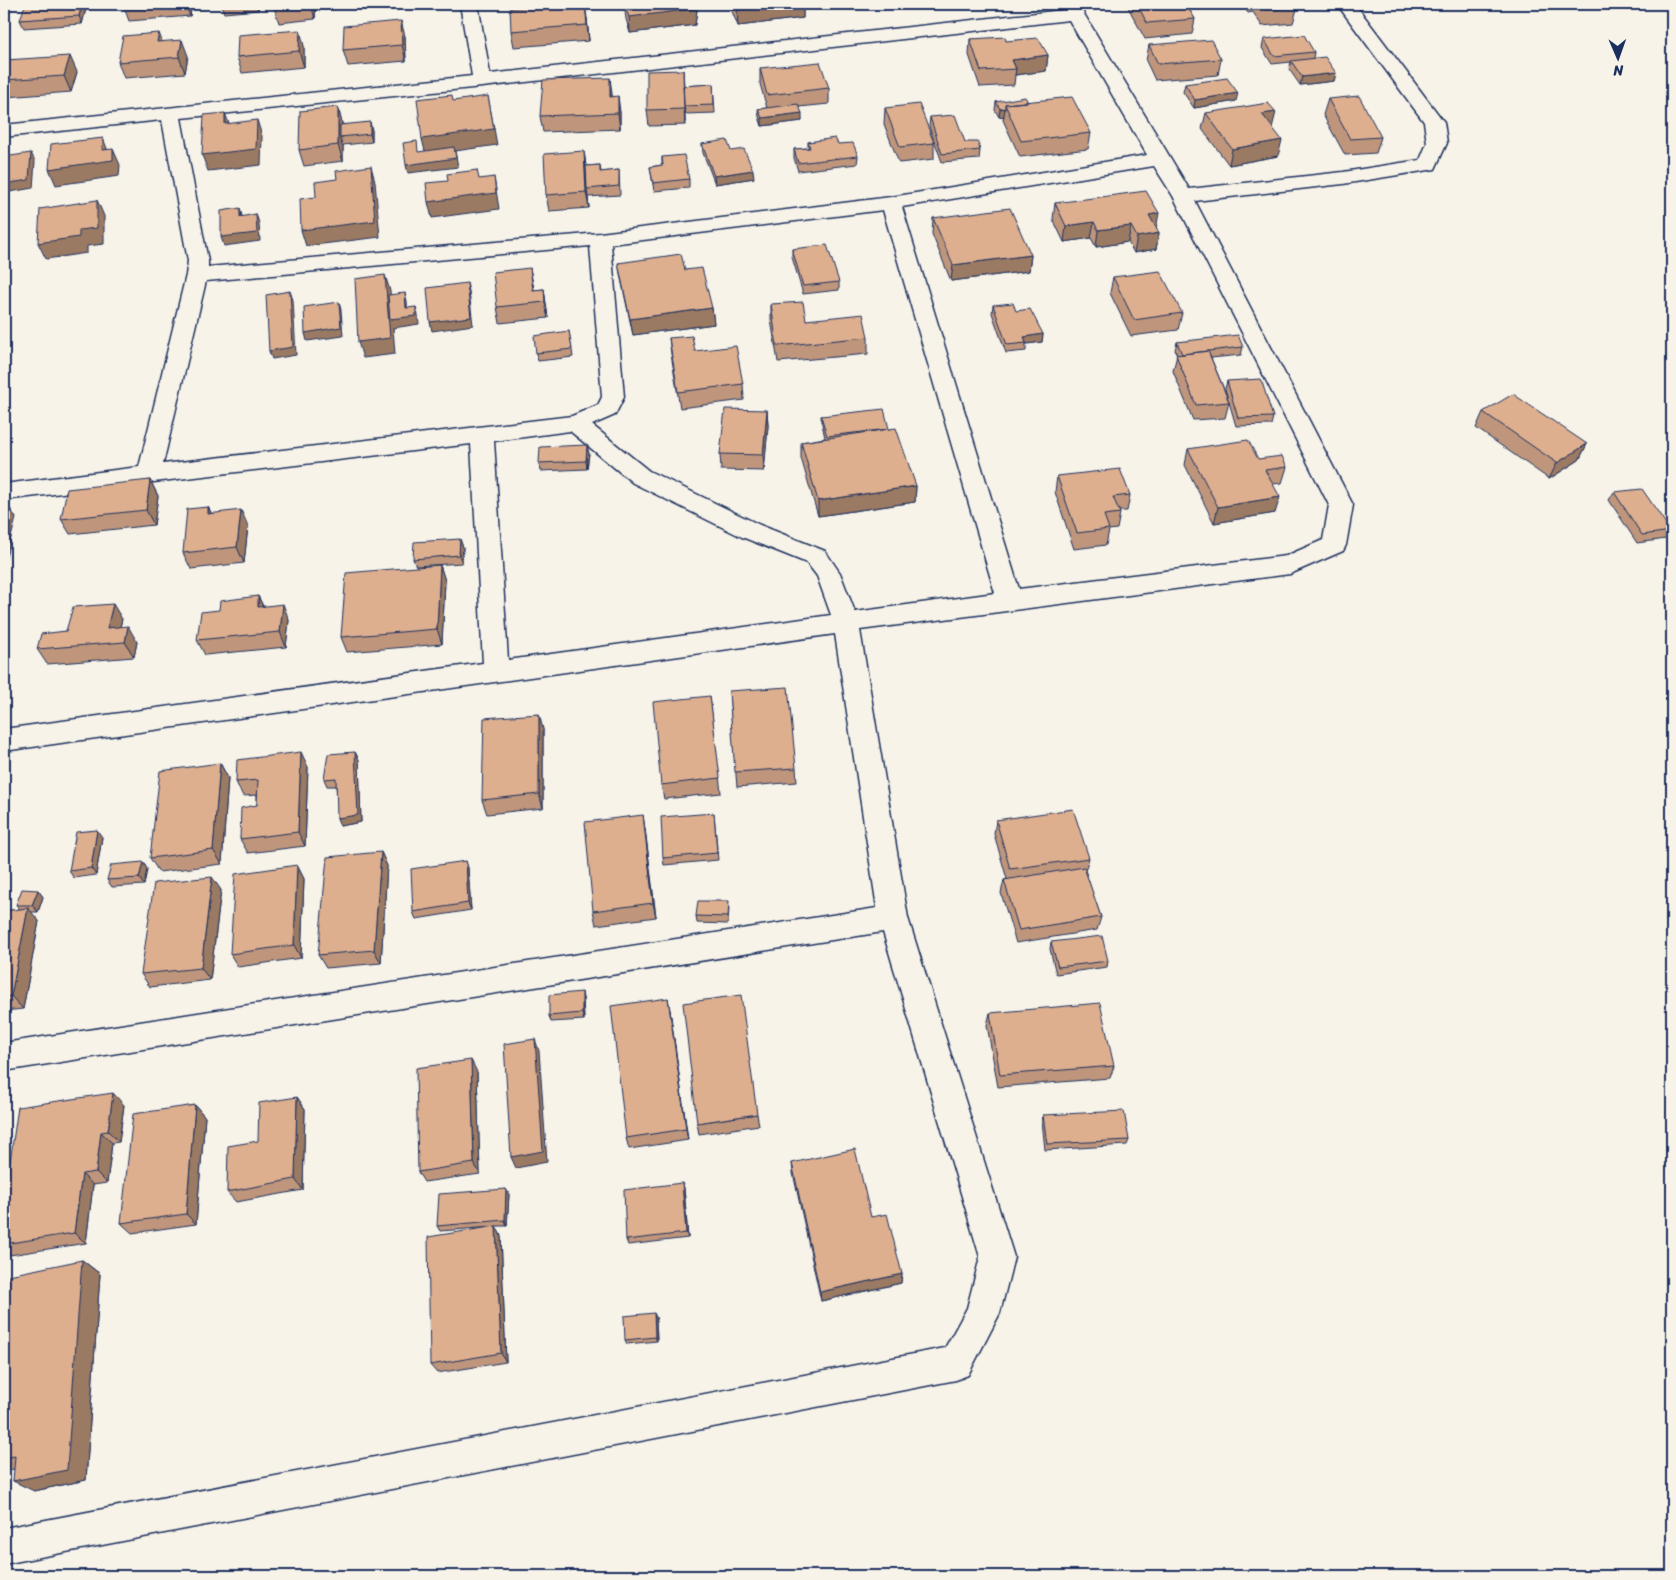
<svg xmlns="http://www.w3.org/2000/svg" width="1676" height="1580" viewBox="0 0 1676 1580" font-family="Sriracha,sans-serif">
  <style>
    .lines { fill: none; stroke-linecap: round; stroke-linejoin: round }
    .minor-casing { stroke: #1b2f5e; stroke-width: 3 }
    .minor { fill: #f7f3e8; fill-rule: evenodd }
    .wall { fill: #bf967b; stroke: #1b2f5e }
    .shaded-wall { fill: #9b7a64; stroke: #1b2f5e }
    .building { fill: #deaf8f; stroke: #1b2f5e }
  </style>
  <rect width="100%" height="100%" fill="#f7f3e8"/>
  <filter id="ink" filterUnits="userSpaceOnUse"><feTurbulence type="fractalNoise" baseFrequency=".02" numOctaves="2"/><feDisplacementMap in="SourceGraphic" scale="10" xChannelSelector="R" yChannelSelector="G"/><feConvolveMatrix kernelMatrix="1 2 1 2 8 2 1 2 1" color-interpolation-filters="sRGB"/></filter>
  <g filter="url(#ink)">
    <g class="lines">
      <defs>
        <path id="minor" d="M460,4H478L490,74L1063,10L1060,4H1078L1189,189L1343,172L1420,160L1427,143L1424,122L1337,4H1355L1444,122L1447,143L1435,169L1343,184L1195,201L1353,505L1346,545L1343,551L1290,574L860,630L908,918L1014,1257L1000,1313L968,1375L956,1380L4,1564V1528L945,1348L967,1308L980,1257L883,932L4,1071V1043L877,908L835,634L4,751V729L483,663L471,444L4,500V484L139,467L186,275L188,261L162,120L4,137V125L472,76ZM1069,20L1147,155L891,197L600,233L208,267V261L181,118L482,87ZM1154,166L1173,196L1329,505L1323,540L1286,556L1019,589L902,207ZM883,210L995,593L855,612L840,573L825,551L760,525L649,471L592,425L615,415L624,397L611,244ZM590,246L602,397L598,405L572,416L163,464L206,281ZM570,431L633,483L742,537L807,563L817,576L831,615L508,660L494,441Z"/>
      </defs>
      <use href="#minor" class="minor-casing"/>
      <use href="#minor" class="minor"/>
    </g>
    <path class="wall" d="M123,4H192L190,16L129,21Z
      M221,4H259L258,10L224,13Z
      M274,4H316L315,19L279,23L274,7Z
      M624,4H696L697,10L695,25L630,33L626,19Z
      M729,4H803V18L738,26Z
      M1128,4H1186L1195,19L1192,34L1145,39L1128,7Z
      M1242,4H1299L1298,9H1297L1293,23L1262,26L1253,12L1248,13Z
      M86,9L82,24L24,28L20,20Z
      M587,18L589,41L514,47L511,31Z
      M405,36L406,61L348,66L343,50Z
      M970,39L1006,41L1048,55L1046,71L1015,75L1014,85L980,87L969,55Z
      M1264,39L1314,52L1313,58L1336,73L1334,81L1300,85L1289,69L1291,62L1272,64L1262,48Z
      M162,42L188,56L185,73L124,78L118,62Z
      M1149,45L1221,59L1218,75L1155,80L1146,61Z
      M304,46V67L242,73L237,57Z
      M4,64L77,72L71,92L6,97L4,92Z
      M760,68L829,88V104L799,107L802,121L762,126L759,117L758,109L767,108L760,84Z
      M713,84L715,113L685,114V111V125L649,126L647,110L684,86Z
      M1185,84L1236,101L1194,108L1183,92Z
      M612,94V97L620,112V129L543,132L540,116Z
      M1328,99L1381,137L1376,153L1345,155L1323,115Z
      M996,102H1028L1091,133L1088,149L1020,157L1003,120L1004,116L999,117L995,110Z
      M338,107L342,124L372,130V142L343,145V161L304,166L299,150Z
      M885,108L934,143V159L899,163L884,124Z
      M1206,113L1272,127L1278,156L1229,165L1202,129Z
      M930,117L965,142L980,150L979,159L942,162L929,126Z
      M808,142L838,144L858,156L857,164L798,171L794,158V149L808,148Z
      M702,144L731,151L754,178L715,184L703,153Z
      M584,151L586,166L600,165L601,172L619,170L620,195L588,197L589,208L549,211L546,195Z
      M662,157L689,179V188L654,191L650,167L662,165Z
      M1055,203L1156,227L1159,233L1156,249L1134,253L1128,242L1096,247L1091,238L1064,242L1053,219Z
      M933,218L1031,255L1029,271L951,281L932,234Z
      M792,249L839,282V290L803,294L792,257Z
      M618,263L685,270L712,308L714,324L633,335L621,279Z
      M1113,277L1182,313L1178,330L1131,336L1110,293Z
      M533,284L534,290L544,289L548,318L500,323L497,307Z
      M771,304L806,320L868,337V354L778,362L771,320Z
      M993,305L1016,311L1043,334L1042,342L1026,344V351L1006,353L992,313Z
      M569,331L573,357L538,361L536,353Z
      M669,338L695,351L743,384L744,400L680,408L671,354Z
      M1177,342L1243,347L1241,355L1211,358L1228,399L1225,389L1227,381L1273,417L1271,425L1236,426L1229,402L1225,418L1193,420L1173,371L1177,355L1175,350Z
      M767,410L768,426L764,471L721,470L720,454Z
      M1483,412L1587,444L1579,460L1549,479L1476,428Z
      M821,416L889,429L916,486L915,502L818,516L801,458V442L825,438L822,424Z
      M1188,449L1258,459L1287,467L1282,483L1273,484L1275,513L1214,523L1185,465Z
      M589,453L587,469L541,471L539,463Z
      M1057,476L1130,495L1127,511H1119L1120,513L1117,529L1109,530L1106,545L1074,549L1055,492Z
      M150,480L158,496L154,525L70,534L61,519Z
      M1614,492L1671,531L1666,539L1637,543L1609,500Z
      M208,507L212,514L248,526L244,563L191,569L183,553Z
      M463,547L462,563L416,566L413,559Z
      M440,565L445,581L442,644L347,652L341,637Z
      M258,596L263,606L289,620L286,647L205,655L197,640L219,610Z
      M122,619L120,627L137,642L134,657L47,664L37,649L66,631Z
      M729,691L796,768L797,782L737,787Z
      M710,696L721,793L664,799L661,785Z
      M543,729V808L487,814L482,800Z
      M355,752L359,760L361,822L340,826L336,786H327L324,779Z
      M220,763L228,778L222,864L159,872L150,858Z
      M308,767L305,846L248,853L240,839L257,805V795L243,796L236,782Z
      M714,813L718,860L664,865L663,858Z
      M996,820L1089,858L1085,871L1101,917L1097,930L1016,943L1001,893L1004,880L1007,879L994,834Z
      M645,829L656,917L596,925L593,911Z
      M102,837L96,875L74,878L69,871Z
      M381,852L387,866L381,963L326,968L318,955Z
      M466,861L468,868L471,910L416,919L413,912Z
      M143,862L147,869L144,885L112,887L107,880Z
      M297,865L304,879L301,958L238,967L230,954Z
      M38,890L43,897L38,912H31L39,921L23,1009L4,1011V911L20,909L16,905Z
      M221,890L210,980L150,987L141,974Z
      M729,908L728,924L697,923L696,916Z
      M1051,942L1108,961L1107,967L1056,974L1050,949Z
      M583,998L584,1020L551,1022L549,1016Z
      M670,1010L688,1140L629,1149L626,1138Z
      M990,1013L1114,1066L1110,1078L998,1087L987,1025Z
      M477,1072L480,1174L424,1182L418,1172Z
      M297,1097L305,1109L303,1190L236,1202L227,1192L258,1141Z
      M124,1105L119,1142L112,1143L107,1183L93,1185L86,1243L10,1255L4,1250V1203Z
      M195,1105L205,1117L196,1224L132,1233L121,1223Z
      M757,1114L759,1125L699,1134L697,1123Z
      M1043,1115L1129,1140L1127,1145L1045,1150L1042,1121Z
      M792,1163L871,1217L902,1274L901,1283L821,1301L793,1173Z
      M682,1183L684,1188L688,1238L628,1245L626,1240Z
      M506,1189L509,1194L507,1226H496L501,1236L506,1362L437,1373L430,1365L492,1227L440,1231L437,1226Z
      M82,1260L100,1274L86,1480L34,1491L14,1469L4,1471V1308Z
      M656,1317L657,1341L627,1344L625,1340Z"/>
    <path class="shaded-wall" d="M82,4H84L86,9L82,24L79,16Z
      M185,4H192L190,16Z
      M256,4H259L258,10Z
      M311,4H316L315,19Z
      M585,4L587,18L589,41L587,25Z
      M695,4H696L697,10L695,25L630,33L629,17Z
      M793,4H803V18L738,26L737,10Z
      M849,4H884L849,8Z
      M401,21L405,36L406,61L402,45Z
      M300,30L304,46V67L299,51Z
      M159,33L165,49L157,42Z
      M182,40L188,56L185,73L179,57Z
      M1048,55L1046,71L1015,75L1016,69L1012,60Z
      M70,56L77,72L71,92L64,76Z
      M683,70L684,86L685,125L684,109Z
      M1336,73L1334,81L1300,85L1302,77Z
      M610,78L612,94V113L610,97Z
      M1238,93L1236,101L1194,108L1195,100Z
      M488,96L497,145L455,151L458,167L408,173L406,165L426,155L422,139Z
      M618,96L620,112V129L618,113Z
      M338,107L342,123L343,137H340L342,146L343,145V161L338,145Z
      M1005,108L1004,116L999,117L1000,109Z
      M1276,112L1272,128L1262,114Z
      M225,113L231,129L225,124Z
      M802,113V121L762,126V118Z
      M257,120L262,136L261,165L208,171L202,155Z
      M370,122L372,130V142L370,134Z
      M103,138L109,154L113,149L120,165L119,176L56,185L49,169L102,150Z
      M1282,140L1278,156L1229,165L1232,149Z
      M584,151L586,167L587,189L589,208L586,192Z
      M31,153L35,161L33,188L4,193V184Z
      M371,166L375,182L380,237L306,246L301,230Z
      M753,170L754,178L715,184L714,176Z
      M494,177L499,209L432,218L428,202Z
      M97,200L104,216V244L87,246V253L46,259L38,243L79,230Z
      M240,208L242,216L240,217Z
      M1159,213L1156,229L1149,215Z
      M256,214L259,223L260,241L224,246L221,237Z
      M1094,222L1091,238L1064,242L1066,226Z
      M1131,226L1128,242L1096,247L1098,230Z
      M1159,233L1156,249L1134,253L1137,237Z
      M1031,255L1029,271L951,281L953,265Z
      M530,268L533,284L535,303L533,290Z
      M385,275L390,291L392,319L416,307L418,315L419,324L393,328L395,354L363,358L358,342Z
      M467,283L469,291L473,325L432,331L430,322Z
      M544,289L546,305L548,318L545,302Z
      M290,291L293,300L296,355L272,359L269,351Z
      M405,293L407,301L408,316L406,308Z
      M339,302L341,310L343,336L307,341L305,333Z
      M712,308L714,324L633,335L630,319Z
      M1043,334L1042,342L1026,344V343L1024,337Z
      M767,410L768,426L764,471L763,455Z
      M1587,444L1579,460L1549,479L1557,463Z
      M587,445L589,453L587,469L586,461Z
      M150,480L158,496L154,525L146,510Z
      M916,486L915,502L818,516V501Z
      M1280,497L1275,513L1214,523L1218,507Z
      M6,502L16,518L4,565V511Z
      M208,507L216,522L208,514Z
      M241,510L248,526L244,563L237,547Z
      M460,539L463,547L462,563L459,555Z
      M440,565L445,581L442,644L437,629Z
      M258,596L265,611L258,607Z
      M113,604L122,619L116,643L107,628Z
      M283,604L289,620L286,647L280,632Z
      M128,626L137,642L134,657L125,642Z
      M539,714L543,729V808L539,794Z
      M301,752L308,767L305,846L298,832Z
      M355,752L359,760L361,822L340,826L337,818Z
      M220,763L228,778L222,864L213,850Z
      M643,815L645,829L656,917L653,903Z
      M97,830L102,837L96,875L91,868Z
      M381,852L387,866L381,963L374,950Z
      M466,861L468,868L471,910L468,903Z
      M143,862L147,869L144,885L139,878Z
      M297,865L304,879L301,958L294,945Z
      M212,877L221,890L210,980L201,968Z
      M38,890L43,897L38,912L32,905Z
      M28,908L39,921L23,1009L11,996Z
      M582,992L583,998L584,1020L582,1013Z
      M668,998L670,1010L688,1140L686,1129Z
      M535,1039L539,1051L547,1162L516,1168L511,1157Z
      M471,1060L477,1072L480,1174L474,1163Z
      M113,1093L124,1105L119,1142L108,1131Z
      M297,1097L305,1109L303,1190L295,1179Z
      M195,1105L205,1117L196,1224L186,1214Z
      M101,1132L112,1143L107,1183L96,1172Z
      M82,1174L93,1185L86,1243L74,1233Z
      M682,1183L684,1188L688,1238L686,1233Z
      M506,1189L509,1194L507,1226L505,1220Z
      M496,1226L501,1236L506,1362L501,1353Z
      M82,1260L100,1274L86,1480L34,1491L13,1481Z
      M902,1274L901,1283L821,1301L820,1292Z
      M654,1313L656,1317L657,1341L655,1337Z"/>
    <path class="building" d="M42,4H82L79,16L20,20L25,5Z
      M123,4H138L123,5Z
      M274,4H309L274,7Z
      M566,4H585L587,25L511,31L510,8Z
      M624,4H695L694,9L629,17Z
      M734,4H793L737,10Z
      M1137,4H1186L1195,19L1147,23Z
      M1262,4H1295L1297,7L1266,10Z
      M401,21L402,45L343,50L344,26Z
      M300,30L299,51L237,57L238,35Z
      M159,33L157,42L182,40L179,57L118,62L123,36Z
      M1304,35L1314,52L1274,56L1264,39Z
      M1005,37L1006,41L1038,38L1048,55L1012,60L1016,69L981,71L970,39Z
      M1211,40L1221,59L1158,64L1149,45Z
      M70,56L64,76L4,80V64L5,60Z
      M1325,57L1336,73L1302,77L1291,61Z
      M820,62L829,88L767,95L760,68Z
      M683,70L684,109L647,110V71Z
      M610,78V97L618,96V113L540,116L543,80Z
      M1227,78L1238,93L1195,100L1185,84Z
      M713,84L714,105L684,106L683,86Z
      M452,95L453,101L488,96L494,129L422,139L417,99Z
      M1359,96L1381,137L1350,139L1328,99Z
      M1025,97L1028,102L1005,104V108L1000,109L996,102Z
      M1072,97L1091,133L1021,141L1005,104Z
      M1268,103L1276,112L1262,114L1282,140L1232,149L1206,113Z
      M798,104L802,113L762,118L758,109Z
      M919,104L934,143L900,147L885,108Z
      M338,107V145L299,150L300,111Z
      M225,113V124L257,120L256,149L202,155L204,115Z
      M955,115L965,142H978L980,150L942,154L930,117Z
      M370,122V134L340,137V125Z
      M103,138L102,150L113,149V160L49,169L51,144Z
      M835,138L838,144L853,143L858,156L798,163L794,149L810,148L808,142Z
      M727,140L731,151L744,149L753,170L714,176L702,144Z
      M417,141L418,152L454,147L456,158L406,165L403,143Z
      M584,151L586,192L546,195L544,154Z
      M31,153L29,180L4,184V157Z
      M684,155L689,179L653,183L650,167L663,165L662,157Z
      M600,165V172L619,170V186L587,189L586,166Z
      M371,166L375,221L301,230L300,199L316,197L315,182L337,179L336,171Z
      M477,170L479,179L494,177L496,193L428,202L426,183L448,181L447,174Z
      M1146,191L1159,213L1149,215L1159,233L1137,237L1131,226L1098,230L1094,222L1066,226L1055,203Z
      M97,200V228L79,230V237L38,243L40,209Z
      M240,208V217L256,214L257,233L221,237V211Z
      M1010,208L1031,255L953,265L933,218Z
      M827,245L839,282L803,286L792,249Z
      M681,254L685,270L702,268L712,308L630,319L618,263Z
      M530,268L533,290L544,289L545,302L497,307L493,272Z
      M1160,271L1182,313L1134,320L1113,277Z
      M385,275L390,338L358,342L355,279Z
      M467,283L471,317L430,322L427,288Z
      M290,291L293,347L269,351L266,295Z
      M405,293L406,308L416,307V316L390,319L388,295Z
      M339,302L341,327L305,333L304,307Z
      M803,302L806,320L863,314L868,337L777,346L771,304Z
      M1013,303L1016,311L1030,309L1043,334L1024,337L1026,343L1007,345L993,305Z
      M569,331L572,349L536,353L534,336Z
      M1238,335L1243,347L1182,354L1177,342Z
      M692,336L695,351L736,346L743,384L678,392L669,338Z
      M1208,351L1229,402L1196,405L1176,355Z
      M1261,379L1273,417L1238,418L1227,381Z
      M1513,394L1587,444L1557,463L1483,412Z
      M725,409L767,410L763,455L720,454Z
      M884,409L889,429L827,436L821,416Z
      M896,428L916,486L818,501L801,442Z
      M1248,440L1258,459L1282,456L1287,467L1265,470L1280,497L1218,507L1188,449Z
      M587,445L586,461L539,463L540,447Z
      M1120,469L1130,495L1113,497L1120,513L1104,515L1109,529L1077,533L1057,476Z
      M150,480L146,510L61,519L67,489Z
      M1642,489L1671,531L1642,535L1614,492Z
      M4,502H6L4,511Z
      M208,507V514L241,510L237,547L183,553L187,509Z
      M460,539L459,555L413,559L414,542Z
      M440,565L437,629L341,637L346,573Z
      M258,596V607L283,604L280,632L197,640L201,612L219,610L220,601Z
      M113,604L107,628L128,626L125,642L37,649L41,634L66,631L73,607Z
      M788,687L796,768L735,772L729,691Z
      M710,696L720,778L661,785L653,702Z
      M539,714V794L482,800L484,718Z
      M301,752L298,832L240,839L241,808L257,805L258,780L236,782L237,760Z
      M355,752L358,815L337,818L336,778L324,779L328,754Z
      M220,763L213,850L150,858L160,771Z
      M1073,809L1089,858L1010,869L996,820Z
      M714,813L717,853L663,858L661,817Z
      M643,815L653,903L593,911L585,822Z
      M97,830L91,868L69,871L76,832Z
      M381,852L374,950L318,955L327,857Z
      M466,861L468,903L413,912L411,869Z
      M143,862L139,878L107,880L111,865Z
      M297,865L294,945L230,954L235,874Z
      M1084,867L1101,917L1019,930L1004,880Z
      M212,877L201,968L141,974L154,883Z
      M22,889L38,890L32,905H16Z
      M698,901H729L728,917L696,916Z
      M28,908L11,996L4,997V911Z
      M1102,936L1108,961L1058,967L1051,942Z
      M582,992V1013L549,1016V995Z
      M741,995L757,1114L697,1123L683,1003Z
      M668,998L686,1129L626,1138L611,1006Z
      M1100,1003L1114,1066L1000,1075L990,1013Z
      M535,1039L543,1151L511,1157L504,1044Z
      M471,1060L474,1163L418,1172L416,1068Z
      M113,1093L108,1131L101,1132L96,1172L82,1174L74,1233L4,1244V1203L18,1107Z
      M297,1097L295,1179L227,1192L228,1146L258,1141L259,1103Z
      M195,1105L186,1214L121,1223L133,1114Z
      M1124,1111L1129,1140L1047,1144L1043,1115Z
      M855,1149L871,1217L887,1214L902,1274L820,1292L792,1163Z
      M682,1183L686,1233L626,1240L624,1190Z
      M506,1189L505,1220L437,1226L439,1194Z
      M496,1226L501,1353L430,1365L428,1237Z
      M82,1260L67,1470L13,1481L15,1456L4,1458V1308L9,1275Z
      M654,1313L655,1337L625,1340L624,1316Z"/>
  </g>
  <rect width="1676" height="1580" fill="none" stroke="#f7f3e8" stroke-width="20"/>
  <rect x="10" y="10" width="1656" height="1560" fill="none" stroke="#1b2f5e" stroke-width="2" filter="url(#ink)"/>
  <g transform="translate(1618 58) rotate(178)" stroke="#f7f3e8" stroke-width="4" paint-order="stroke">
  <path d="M0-4L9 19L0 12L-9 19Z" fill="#1b2f5e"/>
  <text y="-8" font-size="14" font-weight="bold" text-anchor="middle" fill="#1b2f5e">N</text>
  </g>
</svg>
